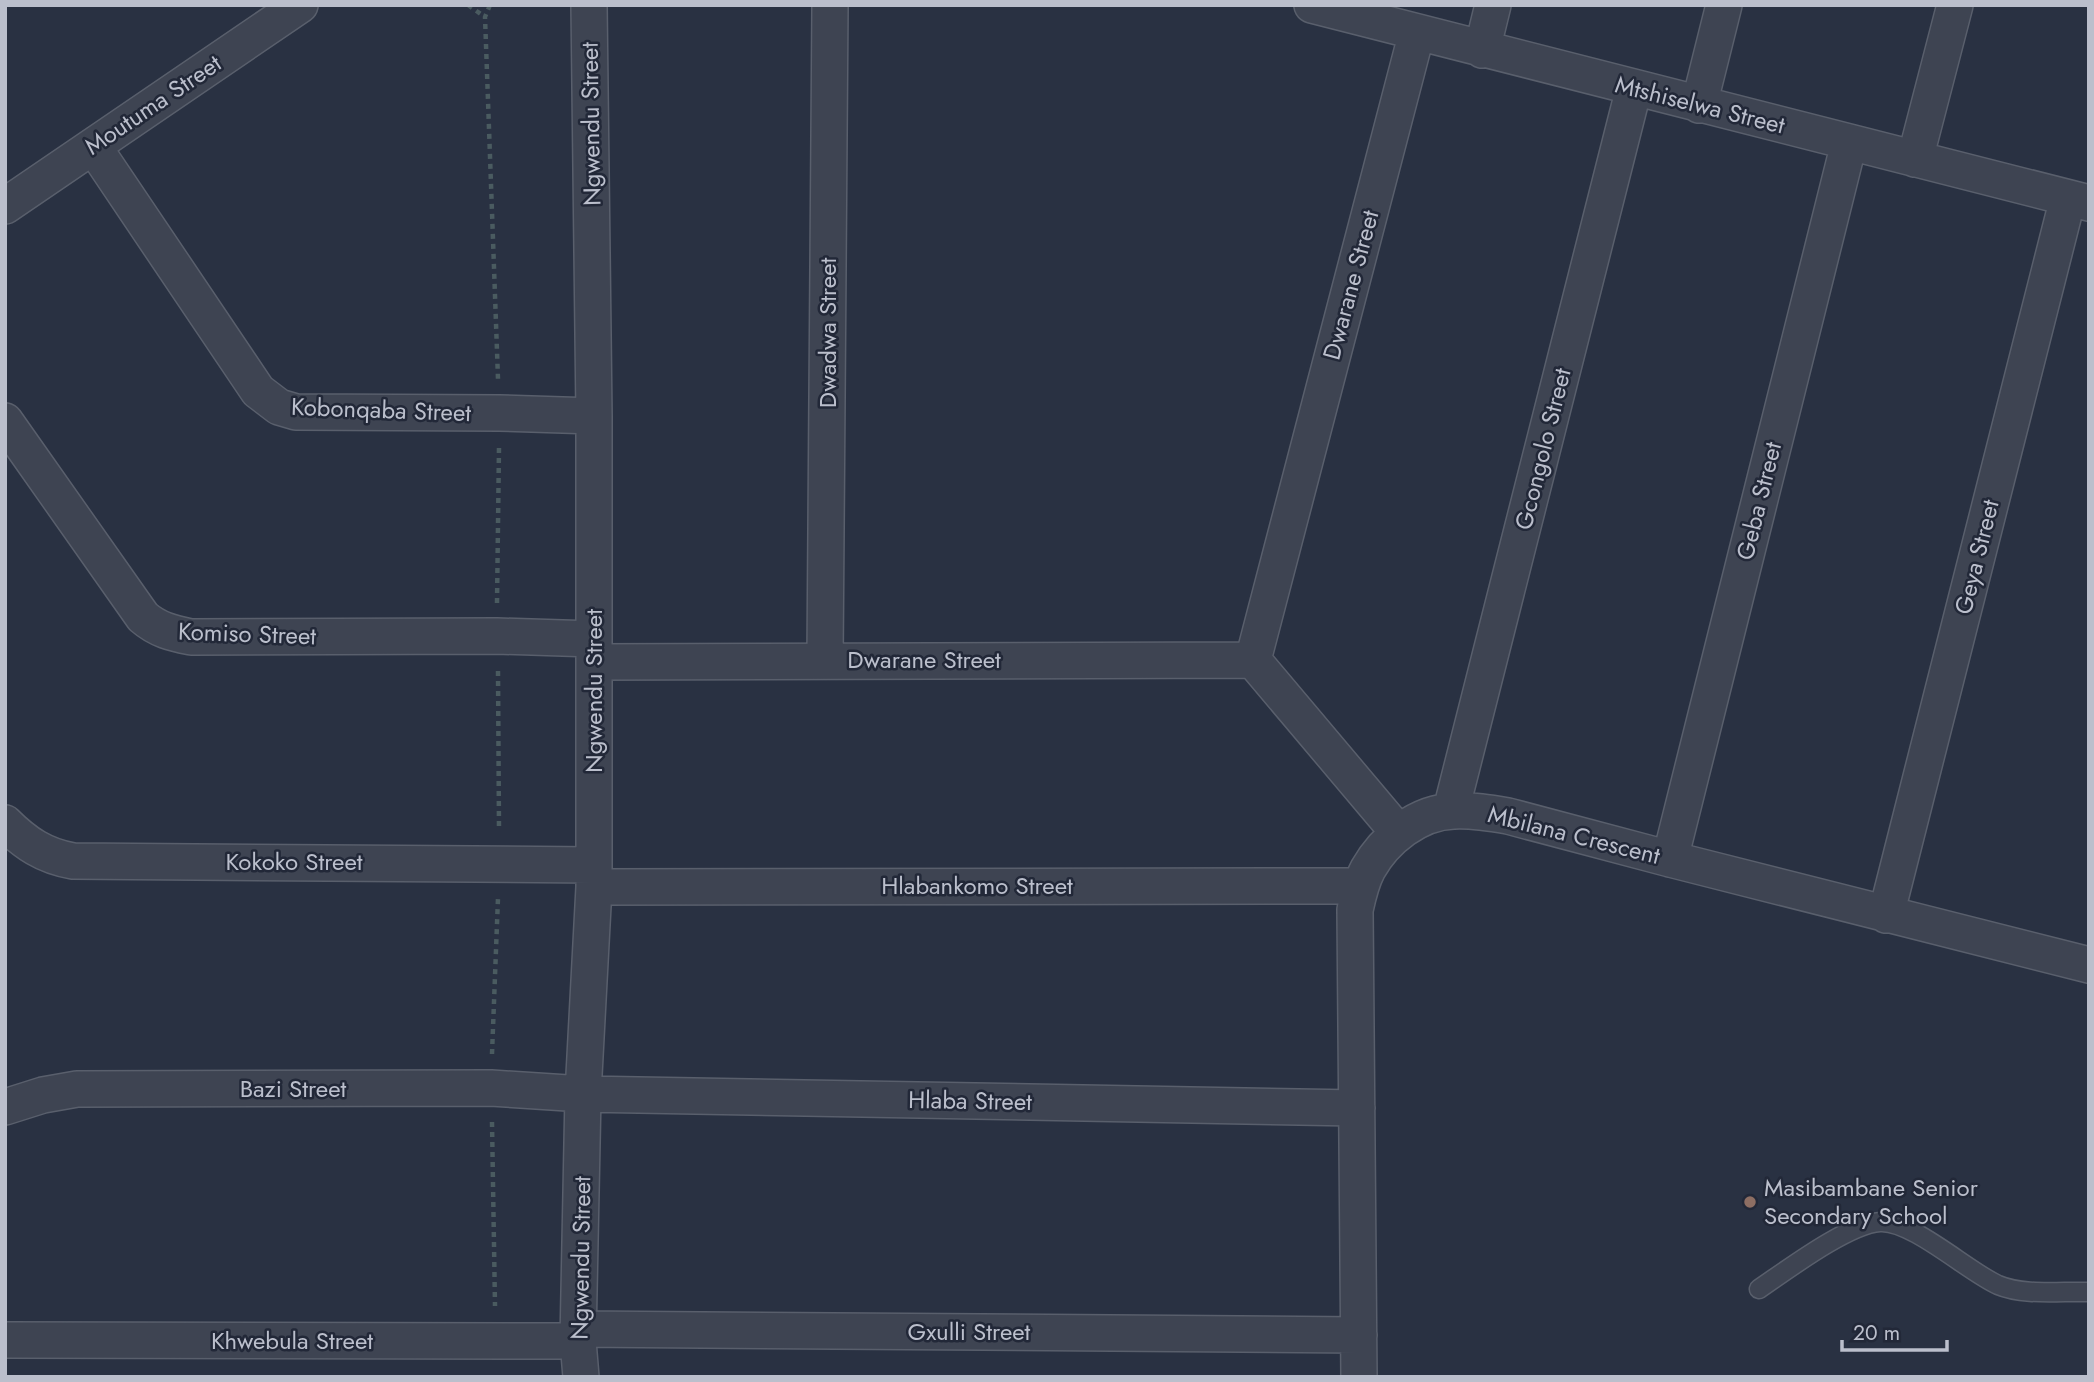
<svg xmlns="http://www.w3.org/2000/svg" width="2094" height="1382" viewBox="0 0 2094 1382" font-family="Jost,sans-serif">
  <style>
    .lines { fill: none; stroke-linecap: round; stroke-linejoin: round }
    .service-casing { stroke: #595f6c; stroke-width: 21 }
    .minor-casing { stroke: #595f6c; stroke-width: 38 }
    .path { stroke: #4a5b60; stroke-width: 4.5; stroke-dasharray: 5 5; stroke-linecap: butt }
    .service { stroke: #3e4452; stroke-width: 18 }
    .minor { stroke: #3e4452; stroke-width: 35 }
    .education-dot { fill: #8d6e63; stroke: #222838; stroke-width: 2.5 }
    .labels { text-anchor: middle; stroke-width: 5; stroke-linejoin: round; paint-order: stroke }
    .street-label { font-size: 24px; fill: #bbbfcc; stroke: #222838 }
    .poi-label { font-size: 24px; fill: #bbbfcc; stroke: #222838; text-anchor: start }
  </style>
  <rect width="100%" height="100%" fill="#293142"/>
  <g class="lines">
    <defs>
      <path id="service" d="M1759,1289C1787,1270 1848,1224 1880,1222C1912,1220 1967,1271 1998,1285C2024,1296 2061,1291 2089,1292"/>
      <path id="minor" d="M1312,5L2089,203
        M1482,50L1493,5
        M1699,105L1724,5
        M93,146L258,391L279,407L296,412L499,413L594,416
        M1915,159L1955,5
        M5,206L300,5
        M5,421L143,617C158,630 172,633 191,637L497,636L594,639
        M825,660L830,5
        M1253,660L1398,832
        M594,662L1253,660L1417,32
        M1451,810L1634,88
        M5,823C25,843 44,856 73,861L594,865
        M1670,859L1849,143
        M594,887L1361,886
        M1886,915L2068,198
        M5,1107L43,1095L77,1089L491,1088L583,1094L1357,1108
        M580,1329L1359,1335
        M5,1340L578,1341
        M581,1377L578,1341L583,1094L594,887V416L589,5
        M1359,1377L1355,910C1358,896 1361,882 1368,869C1385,839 1418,812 1454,811C1472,810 1490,813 1508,816L1670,859L2089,965"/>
    </defs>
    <use href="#service" class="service-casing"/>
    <use href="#minor" class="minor-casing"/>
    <path class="path" d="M468,5L485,17
      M490,5L485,17L498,379
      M497,603L499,447
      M498,671L499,830
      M492,1054L498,898
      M492,1122L495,1306"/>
    <use href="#service" class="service"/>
    <use href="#minor" class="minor"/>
  </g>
  <circle class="education-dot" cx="1750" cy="1202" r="7"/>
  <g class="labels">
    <g class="street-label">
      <text transform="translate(153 105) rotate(-34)" y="8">Moutuma Street</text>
      <text transform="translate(1700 105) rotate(14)" y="8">Mtshiselwa Street</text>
      <text transform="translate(591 124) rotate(-91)" y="8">Ngwendu Street</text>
      <text transform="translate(1351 285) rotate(-75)" y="8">Dwarane Street</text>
      <text transform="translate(828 333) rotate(-90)" y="8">Dwadwa Street</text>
      <text transform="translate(381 410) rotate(2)" y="8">Kobonqaba Street</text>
      <text transform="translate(1543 449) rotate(-76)" y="8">Gcongolo Street</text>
      <text transform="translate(1759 501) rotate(-76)" y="8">Geba Street</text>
      <text transform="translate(1977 557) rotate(-76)" y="8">Geya Street</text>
      <text transform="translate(247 634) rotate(2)" y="8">Komiso Street</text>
      <text x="924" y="668">Dwarane Street</text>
      <text transform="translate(594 691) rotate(-90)" y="8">Ngwendu Street</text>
      <text transform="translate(1574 835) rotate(14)" y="8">Mbilana Crescent</text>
      <text x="294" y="870">Kokoko Street</text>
      <text x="977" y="894">Hlabankomo Street</text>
      <text x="293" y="1097">Bazi Street</text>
      <text transform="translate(970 1101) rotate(1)" y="8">Hlaba Street</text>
      <text transform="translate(581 1258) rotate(-89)" y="8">Ngwendu Street</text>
      <text x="969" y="1340">Gxulli Street</text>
      <text x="292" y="1349">Khwebula Street</text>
    </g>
    <g class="poi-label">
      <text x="1764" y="1196">Masibambane Senior<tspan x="1764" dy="28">Secondary School</tspan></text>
    </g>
  </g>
  <rect width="2094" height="1382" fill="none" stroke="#bbbfcc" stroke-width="14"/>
  <path d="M1842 1340v10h105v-10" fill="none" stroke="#bbbfcc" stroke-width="3.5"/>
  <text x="1853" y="1340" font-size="21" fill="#bbbfcc" stroke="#222838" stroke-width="5" paint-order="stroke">20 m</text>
</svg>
